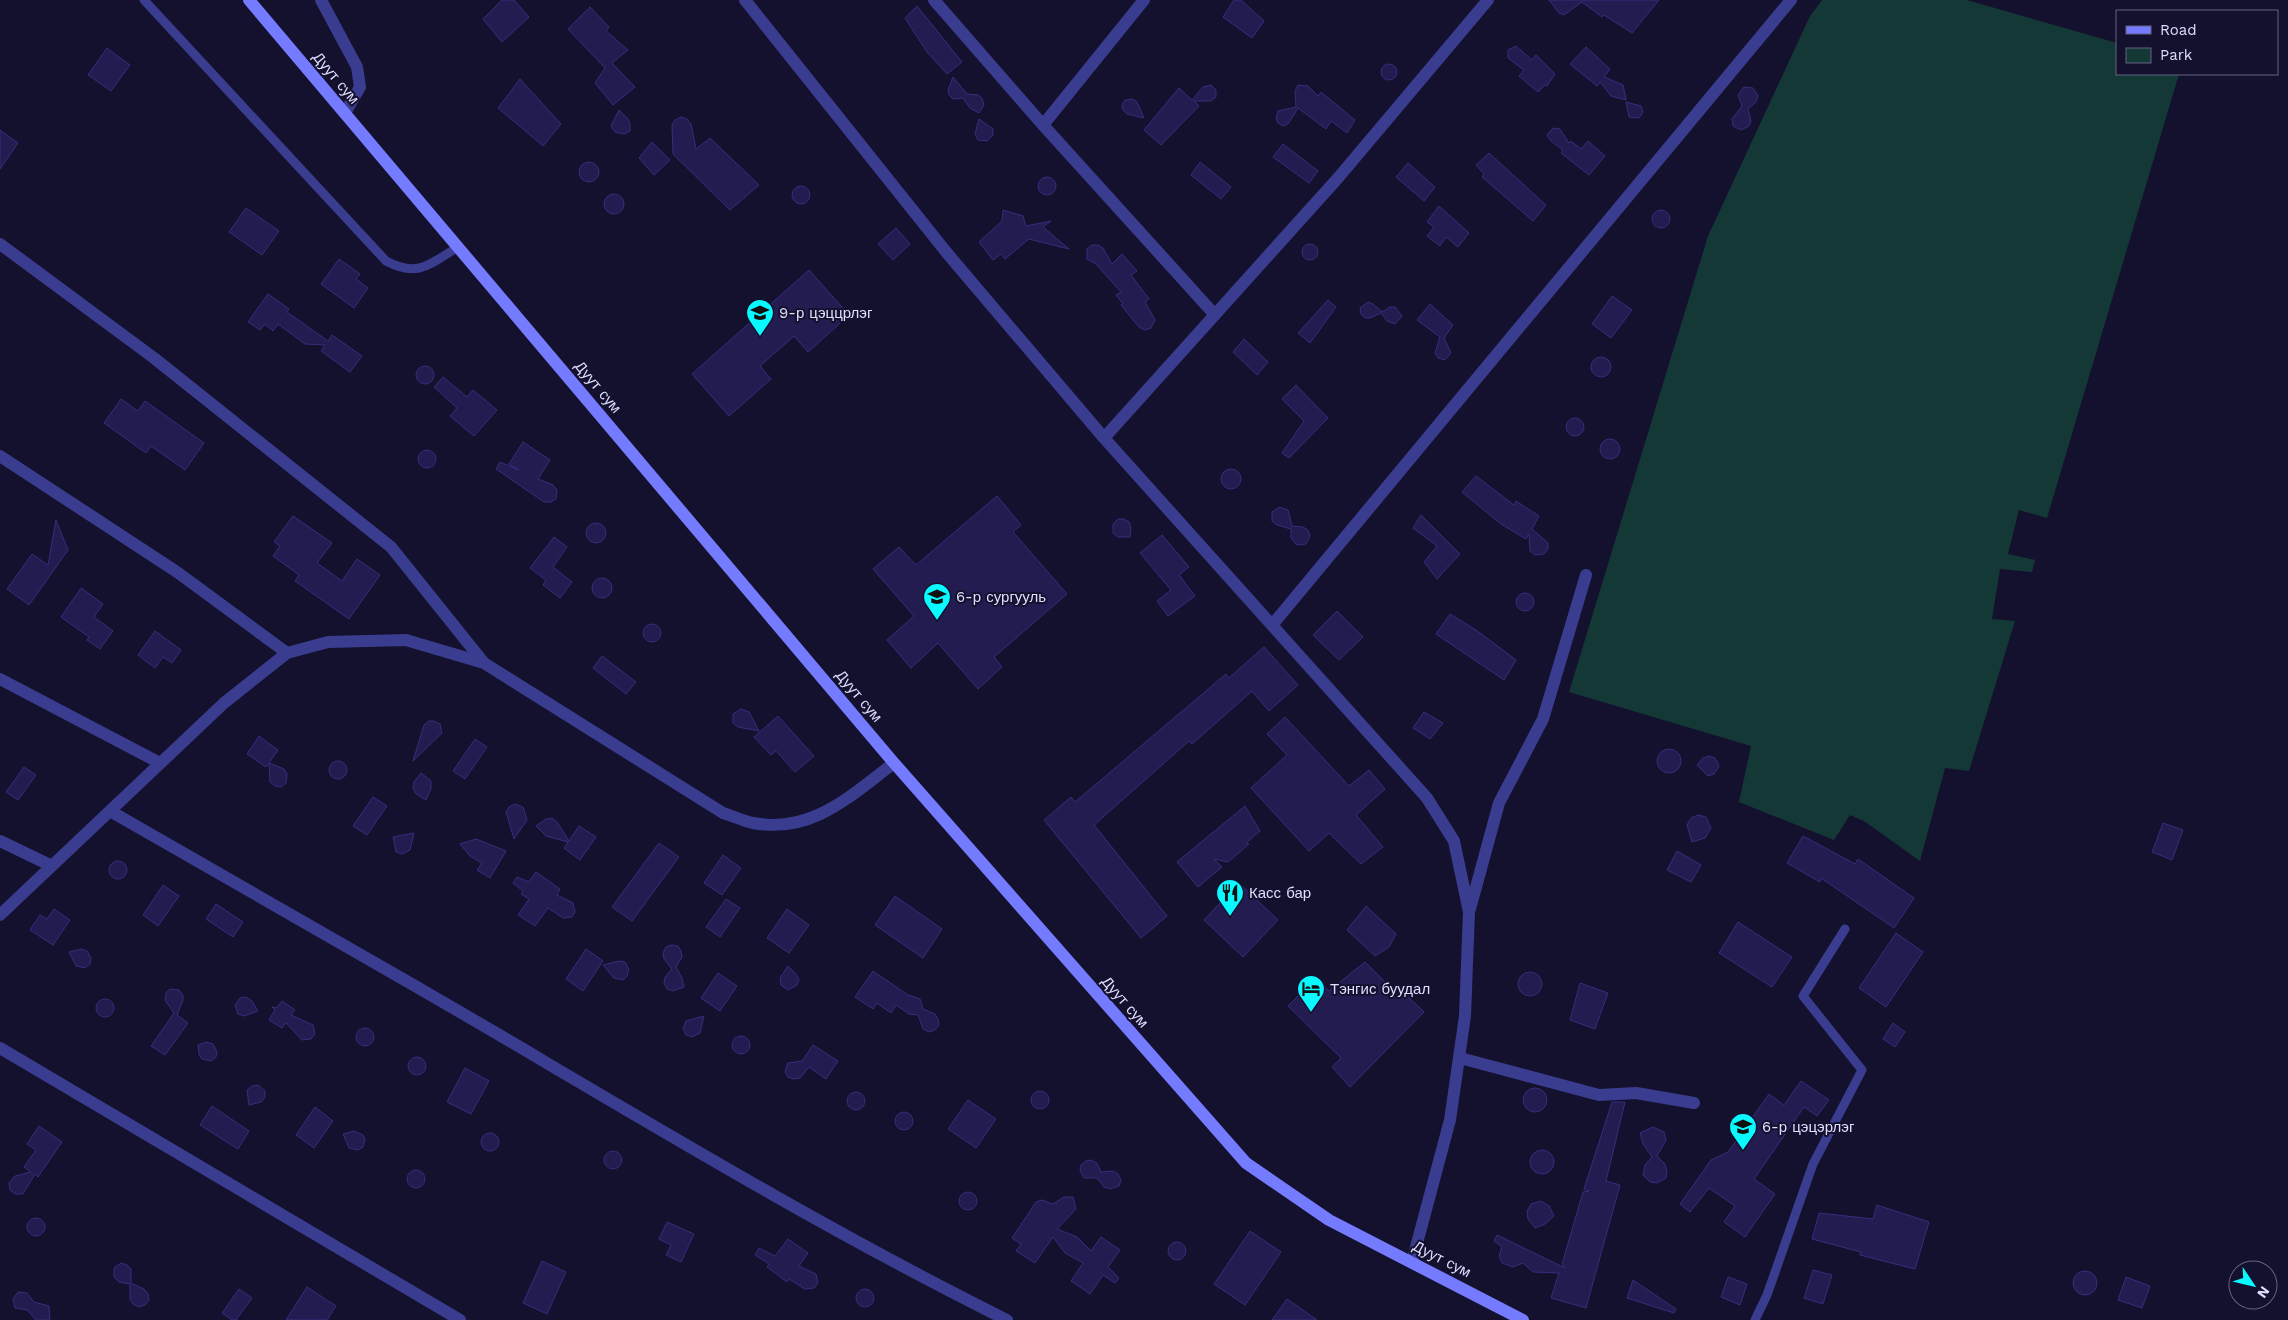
<svg xmlns="http://www.w3.org/2000/svg" width="2288" height="1320" viewBox="0 0 2288 1320" font-family="'Work Sans',sans-serif">
  <style>
    .green { fill: #143835 }
    .building { fill: #231c50; stroke: #372d7d }
    .lines { fill: none; stroke-linecap: round; stroke-linejoin: round }
    .service { stroke: #3a3d8f; stroke-width: 9 }
    .minor { stroke: #3a3d8f; stroke-width: 12 }
    .secondary { stroke: #757bff; stroke-width: 12 }
    .labels { text-anchor: middle; stroke-width: 4; stroke-linejoin: round; paint-order: stroke }
    .street-label { font-size: 15px; fill: #dfdeff; stroke: #14112e }
    .poi-label { font-size: 15px; fill: #dfdeff; stroke: #14112e; text-anchor: start }
  </style>
  <rect width="100%" height="100%" fill="#14112e"/>
  <path class="green" d="M1822,0H1967L2117,43V74H2179L2047,518L2019,510L2008,554L2035,560L2032,572L2000,569L1992,619L2015,621L1969,771L1945,768L1920,861L1864,821L1850,815L1834,840L1739,802L1751,746L1569,692L1708,236L1810,16Z"/>
  <path class="building" d="M502,0H514L529,17L502,42L483,19Z
    M1234,0H1241L1264,21L1252,38L1223,17Z
    M1549,0H1659L1632,33L1604,15L1602,17L1582,2L1564,15L1559,13Z
    M917,6L962,62L947,74L927,52L905,18Z
    M590,7L609,27L606,31L628,50L612,63L635,87L613,105L595,83L605,68L568,29Z
    M1516,46L1532,60L1536,55L1555,74L1547,86L1545,85L1538,92L1519,76L1524,70L1508,58V50Z
    M1586,47L1610,69L1604,77L1623,85L1626,100L1611,96L1600,82L1597,86L1570,64Z
    M107,48L130,65L111,91L88,75Z
    M1381 72a8 8 0 1 1 16 0a8 8 0 1 1-16 0Z
    M953,77L967,94L978,95L982,98L984,105L979,113L970,108L963,98L953,99L949,95L948,90Z
    M520,79L561,124L543,146L498,108Z
    M1211,85L1216,90V97L1211,101H1194L1199,106L1161,145L1144,130L1179,88L1192,100L1203,87Z
    M1298,85L1308,86L1318,96L1321,92L1355,120L1347,133L1331,121L1326,129L1298,108L1288,124L1283,126L1278,123L1276,118L1278,111L1296,107L1295,91Z
    M1744,87L1753,88L1758,96L1756,102L1748,109L1751,121L1749,126L1741,130L1733,126L1732,119L1742,106L1738,95Z
    M1133,99L1137,102L1144,118L1127,114L1123,110L1122,105L1125,100Z
    M1626,102L1641,106L1643,112L1639,118L1629,117Z
    M619,110L628,119L630,124V131L624,134L615,132L611,126Z
    M681,117L687,119L691,124L696,149L710,138L759,185L730,210L673,154L672,125L675,120Z
    M979,119L993,129V135L987,141L978,140L975,134Z
    M1553,128L1560,129L1569,143L1571,141L1581,149L1588,141L1605,156L1589,175L1561,153L1563,150L1551,141L1547,135Z
    M0,130L18,143L0,169Z
    M652,142L670,160L654,175L639,158Z
    M1283,144L1318,171L1309,183L1273,157Z
    M1489,153L1546,205L1533,221L1482,177L1484,174L1476,165Z
    M1200,162L1231,187L1221,199L1191,175Z
    M579 172a10 10 0 1 1 20 0a10 10 0 1 1-20 0Z
    M1408,163L1435,187L1424,201L1396,177Z
    M1038 186a9 9 0 1 1 18 0a9 9 0 1 1-18 0Z
    M792 195a9 9 0 1 1 18 0a9 9 0 1 1-18 0Z
    M604 204a10 10 0 1 1 20 0a10 10 0 1 1-20 0Z
    M1439,206L1469,233L1458,247L1446,237L1440,246L1427,236L1434,227L1427,222Z
    M246,208L279,231L262,255L229,232Z
    M1652 219a9 9 0 1 1 18 0a9 9 0 1 1-18 0Z
    M1003,210L1023,216L1026,226L1051,221L1043,227L1069,249L1029,239L1005,259L1001,254L993,260L979,242L1002,221Z
    M896,228L910,244L893,260L878,244Z
    M1302 252a8 8 0 1 1 16 0a8 8 0 1 1-16 0Z
    M1092,245H1098L1103,248L1112,264L1122,254L1137,271L1131,275L1149,299L1145,302L1155,320L1151,328L1145,330L1139,327L1121,305L1123,304L1116,295L1121,292L1096,264L1087,259V249Z
    M339,259L360,274L356,279L368,288L354,308L321,284Z
    M809,270L849,315L808,352L794,336L760,366L771,379L729,416L692,374Z
    M268,294L289,309L287,312L328,341L332,335L362,356L350,372L321,351L325,345L305,344L278,324L273,331L265,324L260,330L248,322Z
    M1612,296L1632,310L1611,338L1592,324Z
    M1328,300L1336,307L1310,343L1298,333Z
    M1368,302L1373,304L1382,312L1390,307H1395L1402,316L1395,324L1387,321L1381,313L1370,318H1365L1361,314L1360,308Z
    M1430,304L1453,325L1444,338L1451,353L1445,360L1438,358L1435,353L1440,337L1417,320Z
    M1244,339L1268,362L1257,375L1233,352Z
    M1591 367a10 10 0 1 1 20 0a10 10 0 1 1-20 0Z
    M416 375a9 9 0 1 1 18 0a9 9 0 1 1-18 0Z
    M443,377L467,397L473,390L497,410L474,436L450,416L457,408L434,387Z
    M1296,385L1328,418L1289,458L1282,453L1304,421L1282,399Z
    M121,399L138,411L145,401L204,443L185,470L151,446L146,453L104,423Z
    M1566 427a9 9 0 1 1 18 0a9 9 0 1 1-18 0Z
    M1600 449a10 10 0 1 1 20 0a10 10 0 1 1-20 0Z
    M523,442L550,460L538,479L553,485L557,490L556,499L551,502H544L496,469L500,462L519,470L509,464Z
    M418 459a9 9 0 1 1 18 0a9 9 0 1 1-18 0Z
    M1221 479a10 10 0 1 1 20 0a10 10 0 1 1-20 0Z
    M1476,476L1514,505L1516,501L1539,516L1532,529L1548,543V549L1544,554L1535,555L1530,551L1529,534L1526,539L1501,524L1462,492Z
    M997,496L1021,525L1013,532L1067,594L994,657L1002,667L978,689L938,643L911,668L887,640L914,616L873,569L899,547L916,565Z
    M1279,507L1288,510L1292,526L1303,527L1308,530L1310,536L1306,544L1297,545L1291,538V529L1277,525L1272,521V512Z
    M1421,515L1460,554L1437,579L1424,562L1437,546L1413,528Z
    M293,516L332,543L317,563L342,581L357,559L380,575L349,619L295,581L299,575L273,556L280,546L274,542Z
    M1118,519H1124L1129,522L1131,528L1130,537H1118L1113,533V524Z
    M56,520L68,550L29,605L7,589L32,554L48,565Z
    M586 533a10 10 0 1 1 20 0a10 10 0 1 1-20 0Z
    M1162,535L1189,567L1179,575L1195,596L1168,616L1157,601L1171,590L1140,553Z
    M554,537L567,547L553,567L572,582L560,598L543,585L546,580L530,568Z
    M592 588a10 10 0 1 1 20 0a10 10 0 1 1-20 0Z
    M81,588L103,604L94,617L113,631L100,649L87,640L89,637L61,617Z
    M1516 602a9 9 0 1 1 18 0a9 9 0 1 1-18 0Z
    M1337,611L1363,637L1339,660L1313,635Z
    M1450,614L1476,630L1516,660L1504,680L1436,634Z
    M643 633a9 9 0 1 1 18 0a9 9 0 1 1-18 0Z
    M155,631L181,650L172,663L163,657L155,668L138,655Z
    M1264,647L1298,685L1269,711L1252,691L1192,744L1189,741L1094,825L1167,916L1141,938L1044,820L1071,797L1075,802L1226,674L1229,678Z
    M602,656L636,682L626,694L593,668Z
    M741,709L749,712L759,731L738,727L733,723V714Z
    M1424,712L1443,723L1430,739L1413,728Z
    M778,716L814,756L795,772L776,751L771,755L754,737Z
    M1285,717L1349,786L1369,770L1385,789L1356,815L1383,847L1361,864L1329,833L1309,851L1251,788L1287,755L1267,734Z
    M429,721H434L440,724L442,733L413,761L424,725Z
    M259,736L278,750L269,763L284,769L287,774L286,783L281,787L275,786L270,782L269,764L266,767L247,754Z
    M475,739L487,747L465,779L453,771Z
    M1657 761a12 12 0 1 1 24 0a12 12 0 1 1-24 0Z
    M1709,756L1715,758L1719,766L1714,774L1708,776L1697,765L1703,758Z
    M329 770a9 9 0 1 1 18 0a9 9 0 1 1-18 0Z
    M24,767L36,775L18,800L6,792Z
    M421,773L431,781V789L426,800L416,794L413,788L414,782Z
    M373,797L387,806L367,835L353,826Z
    M515,804L523,807L527,820L514,839L506,812L509,807Z
    M1245,806L1260,831L1246,843L1249,844L1228,862L1214,859L1222,867L1198,887L1177,862Z
    M1698,815L1706,817L1711,828L1705,838L1692,842L1687,825L1691,818Z
    M552,818L557,822L569,841L579,826L596,837L580,860L564,848L568,842L546,836L536,826L546,819Z
    M2163,823L2183,830L2172,860L2152,852Z
    M414,833L410,850L402,854L396,852L393,837Z
    M1803,836L1855,864L1858,859L1914,898L1894,928L1821,878L1820,882L1787,863Z
    M476,839L506,851L490,878L477,870L482,863L470,856L460,844Z
    M659,843L679,857L632,921L612,907Z
    M1677,851L1701,865L1691,882L1667,870Z
    M723,855L741,868L722,895L704,883Z
    M109 870a9 9 0 1 1 18 0a9 9 0 1 1-18 0Z
    M536,872L560,889L557,895L573,903L575,912L572,917L563,918L548,908L535,926L518,915L529,899L521,894L523,891L513,883L517,877L529,882Z
    M1239,883L1278,920L1243,957L1204,920Z
    M163,885L179,896L158,926L143,915Z
    M895,896L942,929L923,958L875,925Z
    M726,899L740,908L720,937L706,927Z
    M216,904L243,922L233,937L206,919Z
    M1366,906L1396,934L1389,947L1375,956L1347,930Z
    M54,909L70,920L53,945L30,930L40,915L47,919Z
    M787,909L809,925L789,953L767,938Z
    M1738,922L1792,957L1772,987L1719,953Z
    M1896,933L1923,952L1886,1007L1859,988Z
    M672,945L678,946L681,951L682,957L676,967L682,978L684,987L673,991L667,989L664,983L665,977L672,969L664,959L663,953L666,947Z
    M81,949L87,951L91,958L90,964L85,968L76,966L69,952Z
    M586,949L603,961L583,991L566,979Z
    M619,961L625,962L629,970L627,976L623,980L614,978L603,965Z
    M1365,962L1399,996L1403,992L1424,1012L1350,1087L1332,1067L1341,1058L1288,1006L1316,978L1329,991Z
    M788,966L796,974L799,980L797,985L788,990L781,985L780,978Z
    M873,971L908,995L920,999L923,1009L935,1014L938,1019L939,1025L935,1030L929,1032L923,1029L918,1015L909,1014L896,1005L891,1013L877,1003L873,1009L855,997Z
    M1518 984a12 12 0 1 1 24 0a12 12 0 1 1-24 0Z
    M718,973L737,986L720,1011L701,998Z
    M1580,983L1608,993L1595,1029L1570,1020Z
    M170,989L179,990L183,995V1000L177,1015L188,1023L165,1055L151,1046L174,1013L165,1000L166,993Z
    M246,997L252,1001L258,1011L244,1016L238,1014L235,1005L240,998Z
    M96 1008a9 9 0 1 1 18 0a9 9 0 1 1-18 0Z
    M282,1001L295,1010L291,1015L313,1025L315,1034L311,1039L302,1040L286,1023L282,1028L269,1020L275,1010L272,1007L276,1008Z
    M704,1016L700,1033L692,1037L686,1035L683,1029L686,1021Z
    M1893,1023L1905,1032L1895,1047L1883,1039Z
    M356 1037a9 9 0 1 1 18 0a9 9 0 1 1-18 0Z
    M732 1045a9 9 0 1 1 18 0a9 9 0 1 1-18 0Z
    M207,1042L213,1044L217,1052L216,1057L211,1061L202,1059L199,1054L198,1045Z
    M813,1045L838,1061L826,1079L809,1067L800,1078L794,1079L788,1077L785,1072L788,1063L802,1061Z
    M408 1066a9 9 0 1 1 18 0a9 9 0 1 1-18 0Z
    M465,1068L489,1081L471,1114L447,1102Z
    M1801,1081L1829,1100L1817,1116L1804,1107L1754,1179L1775,1194L1745,1237L1724,1222L1735,1206L1709,1188L1690,1212L1680,1204L1711,1160L1728,1152L1769,1094L1784,1105Z
    M258,1085L265,1091V1097L261,1102L249,1105L247,1090L252,1086Z
    M1523 1100a12 12 0 1 1 24 0a12 12 0 1 1-24 0Z
    M1031 1100a9 9 0 1 1 18 0a9 9 0 1 1-18 0Z
    M847 1101a9 9 0 1 1 18 0a9 9 0 1 1-18 0Z
    M968,1100L996,1119L976,1148L948,1129Z
    M1612,1102H1625L1606,1181L1620,1185L1586,1308L1551,1298L1559,1273L1533,1272L1523,1263L1513,1267L1502,1263L1499,1256L1502,1247L1494,1241L1497,1235L1565,1268L1562,1264L1583,1192L1589,1191L1584,1189Z
    M212,1106L249,1131L238,1149L200,1125Z
    M315,1107L333,1121L314,1148L296,1135Z
    M895 1121a9 9 0 1 1 18 0a9 9 0 1 1-18 0Z
    M39,1126L62,1142L38,1177L35,1174L23,1194H15L10,1190L9,1183L15,1176L31,1172L24,1167L36,1150L27,1144Z
    M1653,1127L1664,1132L1666,1140L1657,1156L1665,1164L1667,1172L1666,1178L1657,1183L1650,1182L1643,1175L1645,1165L1652,1157L1643,1144L1640,1133Z
    M354,1131L363,1135L365,1140L363,1147L358,1150L349,1148L343,1134Z
    M481 1142a9 9 0 1 1 18 0a9 9 0 1 1-18 0Z
    M1530 1162a12 12 0 1 1 24 0a12 12 0 1 1-24 0Z
    M604 1160a9 9 0 1 1 18 0a9 9 0 1 1-18 0Z
    M1091,1160L1097,1163L1101,1172L1113,1171L1118,1174L1121,1180L1119,1186L1110,1189L1104,1187L1097,1178H1084L1080,1171L1081,1165L1086,1161Z
    M407 1179a9 9 0 1 1 18 0a9 9 0 1 1-18 0Z
    M959 1201a9 9 0 1 1 18 0a9 9 0 1 1-18 0Z
    M1064,1197H1073L1076,1209L1057,1229L1077,1237L1091,1251L1101,1237L1120,1250L1108,1267L1119,1278L1115,1283L1103,1275L1090,1294L1071,1281L1083,1263L1065,1253L1053,1237L1035,1263L1016,1251L1021,1244L1012,1238L1036,1202L1042,1200L1053,1204Z
    M1541,1201L1549,1206L1554,1216L1545,1224L1535,1228L1528,1219L1527,1211L1531,1204Z
    M1877,1205L1929,1222L1915,1269L1860,1255L1861,1252L1812,1239L1819,1213L1873,1219Z
    M27 1227a9 9 0 1 1 18 0a9 9 0 1 1-18 0Z
    M667,1222L694,1234L681,1262L666,1255L671,1245L659,1239Z
    M1250,1231L1281,1252L1245,1305L1214,1284Z
    M788,1239L808,1253L799,1266L816,1274L818,1283L814,1288L805,1289L789,1279L787,1282L767,1267L769,1264L755,1255L759,1248L775,1256Z
    M1168 1251a9 9 0 1 1 18 0a9 9 0 1 1-18 0Z
    M542,1261L566,1272L547,1314L523,1303Z
    M121,1263L127,1265L131,1269V1283L144,1289L148,1294L149,1300L145,1305L139,1307L133,1304L130,1299V1284L119,1282L114,1277V1268Z
    M1813,1270L1832,1275L1823,1304L1804,1298Z
    M2073 1283a12 12 0 1 1 24 0a12 12 0 1 1-24 0Z
    M1728,1277L1747,1284L1740,1305L1721,1297Z
    M2126,1277L2150,1286L2142,1308L2118,1300Z
    M1633,1280L1676,1309L1674,1313L1627,1298Z
    M307,1287L336,1306L327,1320H286Z
    M856 1298a9 9 0 1 1 18 0a9 9 0 1 1-18 0Z
    M239,1289L252,1298L236,1320H232L222,1313Z
    M18,1292L27,1293L34,1302L49,1306L50,1320H36L27,1310L15,1308L13,1299Z
    M1287,1299L1317,1320H1272Z"/>
  <g class="lines">
    <path class="service" d="M144,0L386,261C418,278 430,264 458,247
      M1755,1320L1767,1295L1813,1164L1862,1070L1803,996L1845,929"/>
    <path class="minor" d="M321,0L357,67L360,87L345,113
      M745,0L947,253L1104,438L1427,798L1454,841L1469,912L1467,963L1465,1016L1450,1120L1412,1262
      M934,0L1043,125L1215,315
      M1043,125L1144,0
      M0,244L154,358L391,547L484,663L723,813C733,816 743,821 753,823C812,834 850,796 894,763
      M1104,438L1338,178L1488,0
      M0,456L177,572L287,653
      M1273,624L1791,0
      M0,679L160,763
      M110,811C239,885 368,958 496,1033C664,1132 832,1233 1007,1320
      M0,841L52,866
      M1470,909L1499,803L1543,719L1586,575
      M0,915L224,703L287,653L328,642L406,640L484,663
      M0,1048L460,1320
      M1460,1058L1599,1095L1636,1093L1694,1103"/>
    <path class="secondary" d="M249,0L894,763L1246,1163L1329,1220L1523,1320"/>
  </g>
  <defs>
    <symbol id="school-pin" viewBox="-11 -11 22 30"><path d="M0 17L-7.5 6A9.5 9.5 0 1 1 7.5 6Z" fill="#0af8ff" stroke="#14112e"/><path d="M0-5L7-2L0 1L-7-2ZM-4 1L0 2.5L4 1V4Q0 6-4 4Z" fill="#111"/></symbol>
    <symbol id="restaurant-pin" viewBox="-11 -11 22 30"><path d="M0 17L-7.5 6A9.5 9.5 0 1 1 7.5 6Z" fill="#0af8ff" stroke="#14112e"/><path d="M-5-6h1v4h1v-4h1v4h1v-4h1v5L-1.5 .5V6h-2V.5L-5-1ZM5-6V6H3V1.5H1.5Q1.5-4 5-6Z" fill="#111"/></symbol>
    <symbol id="hotel-pin" viewBox="-11 -11 22 30"><path d="M0 17L-7.5 6A9.5 9.5 0 1 1 7.5 6Z" fill="#0af8ff" stroke="#14112e"/><path d="M-6-4.5h1.5V1H6V5H4.5V3h-9V5H-6ZM-4 0a1.8 1.8 0 1 1 3.6 0ZM.5 0V-2.5h3Q6-2.5 6 0Z" fill="#111"/></symbol>
  </defs>
  <g fill-rule="evenodd">
    <use href="#school-pin" x="744" y="297" width="32" height="43"/>
    <use href="#school-pin" x="921" y="581" width="32" height="43"/>
    <use href="#restaurant-pin" x="1214" y="877" width="32" height="43"/>
    <use href="#hotel-pin" x="1295" y="973" width="32" height="43"/>
    <use href="#school-pin" x="1727" y="1111" width="32" height="43"/>
  </g>
  <g class="labels">
    <g class="street-label">
      <text transform="translate(336 78) rotate(50)" y="5">Дуут сум</text>
      <text transform="translate(598 387) rotate(50)" y="5">Дуут сум</text>
      <text transform="translate(859 696) rotate(50)" y="5">Дуут сум</text>
      <text transform="translate(1125 1002) rotate(49)" y="5">Дуут сум</text>
      <text transform="translate(1442 1259) rotate(27)" y="5">Дуут сум</text>
    </g>
    <g class="poi-label">
      <text x="779" y="318">9-р цэццрлэг</text>
      <text x="956" y="602">6-р сургууль</text>
      <text x="1249" y="898">Касс бар</text>
      <text x="1330" y="994">Тэнгис буудал</text>
      <text x="1762" y="1132">6-р цэцэрлэг</text>
    </g>
  </g>
  <rect x="2116" y="10" width="162" height="65" fill="#14112e" stroke="#656382"/>
  <rect x="2126" y="26" width="25" height="8" fill="#757bff" stroke="#656382"/>
  <text x="2160" y="35" font-size="15" fill="#dfdeff">Road</text>
  <rect x="2126" y="48" width="25" height="15" fill="#143835" stroke="#656382"/>
  <text x="2160" y="60" font-size="15" fill="#dfdeff">Park</text>
  <g transform="translate(2253 1285) rotate(125)"><circle r="24" fill="#14112e" stroke="#656382"/>
  <path d="M0-4L9 19L0 12L-9 19Z" fill="#0af8ff"/>
  <text y="-8" font-size="14" font-weight="bold" text-anchor="middle" fill="#dfdeff">N</text>
  </g>
</svg>
